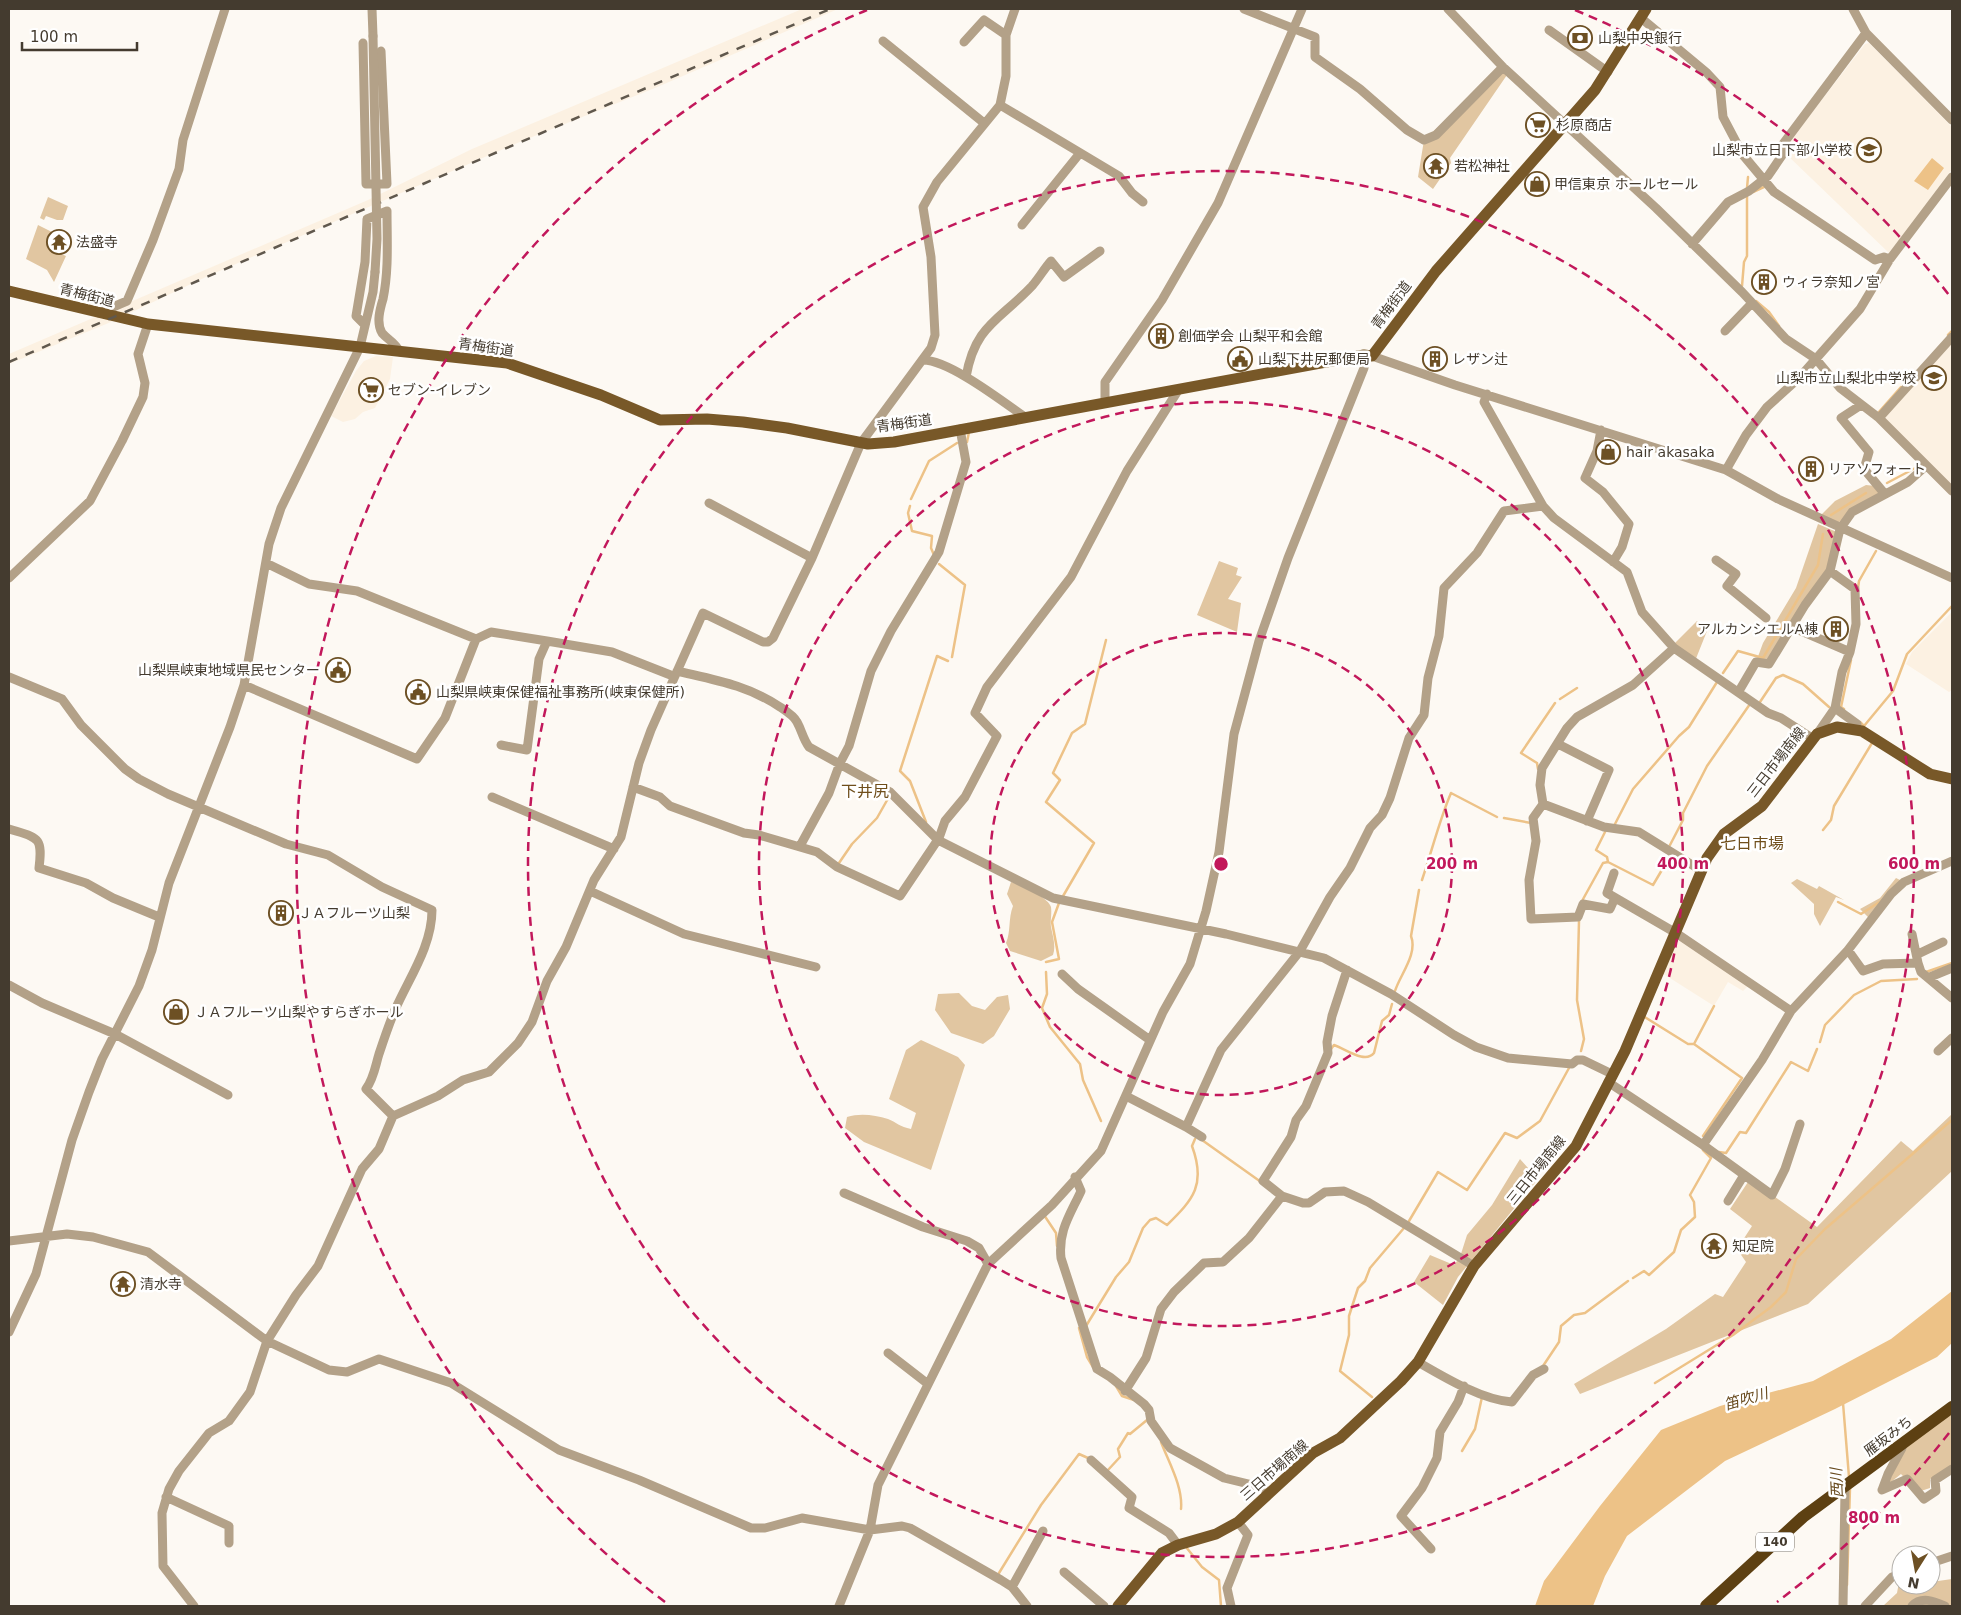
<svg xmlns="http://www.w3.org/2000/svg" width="1961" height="1615" viewBox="0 0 1961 1615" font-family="'DejaVu Sans','Noto Sans JP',sans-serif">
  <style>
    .built { fill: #fcf1e2 }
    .green { fill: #e1c6a1 }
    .water { fill: #edc287 }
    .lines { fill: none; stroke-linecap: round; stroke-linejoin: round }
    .stream { stroke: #edc287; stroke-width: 2.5 }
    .minor-tunnel { stroke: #d8d3cc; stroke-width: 9; stroke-dasharray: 9 4.5; stroke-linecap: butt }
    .minor { stroke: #b3a188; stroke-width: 9 }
    .major { stroke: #785828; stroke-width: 11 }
    .highway { stroke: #5d4012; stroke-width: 12 }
    .rail { stroke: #60584d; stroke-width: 2.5; stroke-dasharray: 9 9; stroke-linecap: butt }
    .minor-bridge { stroke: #b3a188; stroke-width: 9 }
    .ring { fill: none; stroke: #c2185b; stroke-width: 2.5; stroke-dasharray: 9 6 }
    .labels { text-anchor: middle; stroke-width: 5; stroke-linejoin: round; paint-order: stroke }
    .shield { fill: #fff; stroke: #7c766d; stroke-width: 1 }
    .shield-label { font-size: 12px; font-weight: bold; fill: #443b2f }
    .poi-label { font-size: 14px; fill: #443b2f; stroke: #fff; text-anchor: start }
    .street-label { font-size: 14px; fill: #443b2f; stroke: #fff }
    .water-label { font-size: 15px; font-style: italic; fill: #694b1f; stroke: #fff }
    .quarter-label { font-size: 16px; fill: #704f1c; stroke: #fff }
    .centre { fill: #c2185b; stroke: #fff; stroke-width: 2.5 }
    .ring-label { font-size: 15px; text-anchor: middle; font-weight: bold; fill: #c2185b; stroke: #fff; stroke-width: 5; stroke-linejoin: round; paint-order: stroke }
  </style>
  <rect width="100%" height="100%" fill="#fdf9f3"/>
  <path class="built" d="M802,9H838L655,88L522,141L208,276L111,322L9,364V354L368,200L472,149Z
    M1869,43L1952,127V169L1924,210L1889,253L1786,154V146L1865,44Z
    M1952,337V490L1879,418Z
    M376,356L393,357L390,379L375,408L363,412L355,419L343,422L331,416L356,371L364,361Z
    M1952,612V690L1949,692L1906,664L1912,652Z
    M1679,935L1751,983L1743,991L1728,982L1714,1006L1662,973Z"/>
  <path class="green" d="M1503,67L1509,72L1450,158L1451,163L1433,189L1418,177L1424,140Z
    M48,197L68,206L63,220H57L46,216L44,220L40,218Z
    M38,225L52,232L47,245L52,247V250L66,256L54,282L47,270L26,259Z
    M1866,485L1876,486L1884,493L1852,512L1838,523L1821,515L1835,501Z
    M1818,524L1839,533L1830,571L1769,664L1756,662L1763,643L1796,588Z
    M1219,561L1238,568L1236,575L1242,577L1228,599L1241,603L1237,632L1197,615Z
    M1697,621L1707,631L1695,661L1674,644Z
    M1896,878L1904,882L1872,921L1860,909L1880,898Z
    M1797,879L1817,889L1819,886L1844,900L1836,897L1820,926L1814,914V904L1791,883Z
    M1011,882C1020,884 1049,898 1051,907C1052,914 1050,921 1051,927C1053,937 1056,946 1053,955L1041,961L1010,951L1006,943C1011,931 1008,919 1013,906L1007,894Z
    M959,993L972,1006L985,1010L997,997L1008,995L1010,1009L994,1036L983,1044L951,1033L935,1010L938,994Z
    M921,1040L958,1057L965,1065L931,1170L864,1142L845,1128L847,1117C860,1113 875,1115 888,1119C896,1122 900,1127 911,1129L916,1113L889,1099L906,1050Z
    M1952,1114V1171L1808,1304L1580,1394L1574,1384L1666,1329L1715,1294L1723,1297L1746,1262L1737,1249L1752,1226L1730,1209L1750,1179L1817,1227L1901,1141L1913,1151Z
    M1520,1159L1538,1179L1458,1277L1443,1305L1414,1282L1430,1255L1454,1265L1460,1257L1467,1235L1492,1205Z
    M1952,1410V1467L1930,1479V1488L1918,1492L1901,1474L1886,1486L1906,1448Z
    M1931,1578L1938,1581L1952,1579V1606H1883L1897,1593L1899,1582L1901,1581V1585H1931Z"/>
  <path class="water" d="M1932,158L1944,168L1928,190L1914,181Z
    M1952,1291V1343L1937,1357L1835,1409L1725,1461L1627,1536L1605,1576L1593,1606H1535L1544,1581L1600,1506L1661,1430L1720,1406L1813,1381L1891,1339Z"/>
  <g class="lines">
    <path class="stream" d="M1747,188L1748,177
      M1753,192L1766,186
      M1742,286L1744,262L1747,256V196
      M1756,301L1769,312L1779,326
      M1948,335L1952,331
      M1878,413L1901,387
      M967,442L969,432
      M1887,483L1921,465
      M911,499L929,461L957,443
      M910,506L908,513L912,531L932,536L931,548L934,555
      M1831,515L1866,493
      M939,564L965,585L952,657
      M1858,588L1859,581L1876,551
      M1723,673L1738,651L1763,658L1818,565L1823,534
      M1560,699L1577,688
      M1760,702L1776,678L1783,675L1803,684L1829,707
      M1844,709L1841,707L1851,660
      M1860,722L1864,726L1893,691L1907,654L1952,606
      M1538,769L1537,763L1521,753L1555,703
      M1504,818L1531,823
      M926,822L910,781L900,771L937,656L948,661
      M1615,824L1633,789L1679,736L1689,727L1717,682
      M1823,830L1831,820L1834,806L1872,743
      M1670,845L1683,820V813L1707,766L1750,704
      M1608,862L1653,885L1669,858
      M839,863L852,844L877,818L890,795
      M1422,880C1432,851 1439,821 1451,793L1497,817
      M1582,901L1603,863L1608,862L1607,857L1596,850L1605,832
      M1838,902L1861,914L1881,901
      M1579,921L1577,1000L1584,1039L1581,1051
      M1046,962L1059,959L1052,922L1059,903L1094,843L1046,802L1060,780L1053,773L1072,733L1085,724L1106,640
      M1046,972L1047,994L1042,1008L1050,1027L1080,1064L1083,1080L1101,1121
      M1926,972L1952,963
      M1395,991C1400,975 1418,954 1411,936L1419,890
      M1643,1016L1688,1044H1694
      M1820,1042L1825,1025L1854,995L1881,981L1917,979
      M1331,1049L1334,1045C1346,1049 1365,1064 1374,1053L1382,1021L1389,1015L1392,1004
      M1703,1136L1742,1078L1694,1044L1714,1006
      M1202,1140L1261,1182
      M1719,1152L1726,1153L1740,1132L1746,1133L1791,1062L1808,1071L1817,1049
      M1044,1215L1056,1233L1057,1246
      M1409,1221L1438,1172L1467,1190L1505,1133L1517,1138L1540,1121L1569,1068
      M1633,1278L1644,1271L1649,1275L1674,1252L1681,1230L1695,1217L1694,1202L1690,1195L1711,1158L1703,1150
      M1086,1326L1116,1277L1129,1262L1143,1228L1150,1220L1156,1218L1167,1225C1194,1199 1206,1184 1192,1146L1195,1139
      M1079,1328L1087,1357L1093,1367
      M1543,1366L1559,1342L1561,1326L1574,1315L1585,1313L1628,1281
      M1655,1383L1733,1335L1771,1307L1786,1292L1796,1259L1825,1229L1952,1120
      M1116,1386L1122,1396L1134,1400
      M1372,1397L1340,1371L1349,1335V1316L1358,1288L1365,1281L1370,1268L1404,1228
      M1843,1403L1849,1477
      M1161,1442C1169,1463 1183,1487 1181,1509
      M1462,1451L1475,1429L1482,1397
      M1108,1470L1120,1457L1118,1449L1128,1433L1130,1434L1147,1420
      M1186,1547L1202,1567L1219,1580L1221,1606
      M999,1573L1041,1505L1079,1454L1088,1458
      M1847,1585L1850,1488"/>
    <path class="minor-tunnel" d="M1836,1474L1845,1491"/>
    <path class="minor" d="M372,9L373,36
      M1244,9L1315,37V57L1360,89L1407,130L1424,140L1436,135L1503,67
      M1448,9L1503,67L1656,208L1742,292L1786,339L1816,359L1840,388L1879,418L1952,491
      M1853,9L1866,33L1952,120
      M1641,18L1707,73L1720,87L1723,117L1743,155L1774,192L1875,260L1884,257L1890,259
      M1549,30L1608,72
      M883,41L984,123
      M964,42L984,20L1006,35
      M363,43L366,184H387L381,51
      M1000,105L1119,176L1132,193L1143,202
      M1022,225L1080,153
      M1692,244L1728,202L1749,191L1768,176L1783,154V144L1866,33
      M99,313L127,301L153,240L179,169L183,140L225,9
      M365,325L356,316L365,262L367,219L387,211C387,240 389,270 383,299C380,309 376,323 382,333C388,340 394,341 400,352
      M1725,331L1752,303
      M1372,356L1455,385L1726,470L1778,499L1952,578
      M923,360C949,360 1002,401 1025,417
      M966,377C975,325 999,321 1032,286C1039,278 1044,269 1051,261L1064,277L1100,251
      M1487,394L1484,402L1543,506L1554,518L1627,572L1642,612L1674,648L1768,713L1781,718L1812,738
      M1105,403V382L1162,300L1218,203L1302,9
      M1861,405L1841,418L1869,452L1864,469L1884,493
      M1879,418L1952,337
      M1601,430L1597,451L1585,478L1603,492L1629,524L1622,547L1613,562
      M1726,470L1746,435L1767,407L1799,378L1860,309L1890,259L1952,177
      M709,503L812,558
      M1716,560L1736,574L1727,586L1766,618
      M266,563L309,584L357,591L476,639
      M9,578L90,501L122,441L143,397L145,383L138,354L148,324
      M1792,627L1850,652
      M547,641L612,652L673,676
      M677,671C715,680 747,685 780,707C786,711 794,716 797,722C802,731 803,739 809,747L890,792L938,840L1053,898L1226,934L1324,958L1391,994L1454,1035L1476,1047L1508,1058L1572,1064L1577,1060H1583L1612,1074
      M9,677L62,699L81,725L125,769L139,779L168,794L286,844L328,855L382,887L432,910C432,946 409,978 395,1010C389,1024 384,1039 379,1054C375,1067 374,1078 366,1089L393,1116
      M244,685L417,759L445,718L476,639L491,632L547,641L539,659L527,750L501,745
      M1739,691L1756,662L1769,664L1805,605L1830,571
      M1835,708L1857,724L1856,729
      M1817,734L1835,708L1842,672L1850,652L1856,624L1855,589L1830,571L1840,529L1852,512L1908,482L1926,466
      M1558,744L1609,770L1587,821
      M633,787L660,797L670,806L744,833L759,835L817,852L837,867L900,896L939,838L945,821L965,797L997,736L975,713L987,687L1071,577L1127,471L1179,389
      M492,797L614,849
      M1543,804L1604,827L1639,832L1702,871
      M9,829C38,838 43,836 39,868L86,883L113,898L159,917
      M800,846L829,793L840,763L849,746L871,671L891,631L939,552L966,462L960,429
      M1614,873L1607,893L1676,933L1791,1011
      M590,891L684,934L816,967
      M1615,898L1610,909L1583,904L1578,917L1531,919L1529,880L1536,841L1533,818L1543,804L1540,785L1542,768L1567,728L1577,717L1633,685L1674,648
      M1848,950L1863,971L1883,964L1918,963L1912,934
      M1918,954L1943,942
      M1918,963L1921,972L1952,998
      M1347,970L1332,1016L1327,1042L1328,1053L1306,1106L1296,1120L1291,1137L1263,1181L1282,1196L1303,1203H1309L1325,1192L1344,1191L1368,1202L1474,1266
      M1062,974L1078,989L1150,1040
      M1930,977L1952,968
      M9,985L42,1003L115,1034L228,1095
      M1938,1051L1952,1038
      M1608,1082L1703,1145L1772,1195L1785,1169L1800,1124
      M1126,1096L1186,1127
      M1202,1137L1186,1127L1221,1050L1300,951L1330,897L1350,868L1370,828L1382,815L1390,798L1409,738L1424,715L1428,678L1439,636L1444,588L1477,553L1504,511L1543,506
      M1703,1145L1762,1060L1791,1011L1848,950L1891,894L1904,882L1952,861
      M1075,1177L1081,1191C1070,1215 1058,1231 1061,1258L1097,1369L1110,1377L1144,1404L1149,1410L1151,1421L1170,1448L1224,1478L1261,1487L1269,1493
      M844,1193L923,1227L967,1241L979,1248L988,1264
      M1728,1201L1744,1175
      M9,1241L67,1234L93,1237L148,1252L267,1341L329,1370L347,1372L379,1359L451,1383L559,1450L639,1480L751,1528H765L802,1518L870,1530L902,1526L910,1528L1001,1580L1012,1587L1027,1606
      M9,1332L36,1274L72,1140L89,1092L102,1059L139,986L152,950L169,883L230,727L244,685L269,544L281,508L360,347L373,292L375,272
      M888,1353L928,1384
      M1418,1362C1444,1377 1482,1400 1512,1402L1533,1375L1544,1369
      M1125,1391L1146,1358L1161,1309L1174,1292L1204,1263L1223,1262L1249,1238L1282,1196
      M1091,1460L1132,1497L1129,1508L1169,1533L1178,1545
      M1882,1490L1907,1479L1924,1499L1936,1491L1935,1480L1952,1469
      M1882,1490L1888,1474L1902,1448V1444
      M166,1497L229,1526V1543
      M1431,1549L1401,1516L1422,1488L1437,1458L1440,1432L1458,1402L1464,1386
      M1931,1563L1952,1556
      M1064,1572L1104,1606
      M1012,1587L1043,1531
      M194,1606L163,1566L162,1513L169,1489L179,1471L209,1433L229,1421L250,1392L267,1341L296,1295L318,1266L362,1169L379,1149L393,1116L438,1096L463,1080L489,1072L518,1043L532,1022L547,981L566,947L594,880L621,837L639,763L651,730L703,613L763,642H768L773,638L812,558L861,443L931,348L935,335L931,257L923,207L937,182L1000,105L1006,76V35L1015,9
      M839,1606L870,1530L878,1485L988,1264L1052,1205L1101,1151L1163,1012L1190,964L1206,911L1219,852L1234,734L1259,641L1288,558L1364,368V355
      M1231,1606L1227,1588L1248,1535L1238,1522
      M1843,1606L1845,1491
      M1865,1606L1892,1577L1901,1574
      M1912,1606C1921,1596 1934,1601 1945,1606"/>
    <path class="major" d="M9,291L148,324L507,363L601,395L660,420L707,419L743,422L787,428L868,444L894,442L1364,355L1372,356L1436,271L1595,90L1646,9
      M1118,1606L1162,1553L1178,1545L1216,1534L1238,1522L1313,1453L1340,1438L1401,1381L1418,1362L1474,1266L1576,1146L1625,1051L1707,858L1724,834L1762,806L1817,734L1837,727L1862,731L1930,774L1952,779"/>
    <path class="highway" d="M1706,1606L1803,1517L1952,1407"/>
    <path class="rail" d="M9,362L830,9"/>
    <path class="minor-bridge" d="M373,36L377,239L375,272"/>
  </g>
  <g class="ring">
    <circle cx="1221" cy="864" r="231"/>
    <circle cx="1221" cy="864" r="462"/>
    <circle cx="1221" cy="864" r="693"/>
    <path d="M1949 1433A924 924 0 0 1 1777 1602M665 1602A924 924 0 0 1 867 10M1575 10A924 924 0 0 1 1949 295"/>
  </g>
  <defs>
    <symbol id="bank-ring" viewBox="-11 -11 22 22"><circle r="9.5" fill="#fff" stroke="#6d5024" stroke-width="1.5"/><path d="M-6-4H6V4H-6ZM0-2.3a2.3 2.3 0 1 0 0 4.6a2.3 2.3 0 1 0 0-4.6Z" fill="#6d5024"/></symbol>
    <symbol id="supermarket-ring" viewBox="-11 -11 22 22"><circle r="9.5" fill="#fff" stroke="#6d5024" stroke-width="1.5"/><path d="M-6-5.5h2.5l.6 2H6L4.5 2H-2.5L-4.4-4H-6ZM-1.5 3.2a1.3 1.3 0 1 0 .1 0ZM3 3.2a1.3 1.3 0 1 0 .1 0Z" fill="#6d5024"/></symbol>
    <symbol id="school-ring" viewBox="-11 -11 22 22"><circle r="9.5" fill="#fff" stroke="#6d5024" stroke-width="1.5"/><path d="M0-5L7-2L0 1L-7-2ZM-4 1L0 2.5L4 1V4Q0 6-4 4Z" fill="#6d5024"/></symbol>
    <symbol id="temple-ring" viewBox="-11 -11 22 22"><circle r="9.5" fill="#fff" stroke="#6d5024" stroke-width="1.5"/><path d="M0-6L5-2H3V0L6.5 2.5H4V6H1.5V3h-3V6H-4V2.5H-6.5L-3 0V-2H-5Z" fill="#6d5024"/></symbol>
    <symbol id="shop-ring" viewBox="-11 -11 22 22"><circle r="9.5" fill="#fff" stroke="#6d5024" stroke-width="1.5"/><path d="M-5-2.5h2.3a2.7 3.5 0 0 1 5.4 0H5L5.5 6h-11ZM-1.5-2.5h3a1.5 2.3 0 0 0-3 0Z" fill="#6d5024"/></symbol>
    <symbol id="building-ring" viewBox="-11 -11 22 22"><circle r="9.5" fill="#fff" stroke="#6d5024" stroke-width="1.5"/><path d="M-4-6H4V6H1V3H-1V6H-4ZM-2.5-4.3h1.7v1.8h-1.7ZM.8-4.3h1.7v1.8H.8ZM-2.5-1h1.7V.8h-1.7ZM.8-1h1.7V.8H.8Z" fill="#6d5024"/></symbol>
    <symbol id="civic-ring" viewBox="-11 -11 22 22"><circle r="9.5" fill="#fff" stroke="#6d5024" stroke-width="1.5"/><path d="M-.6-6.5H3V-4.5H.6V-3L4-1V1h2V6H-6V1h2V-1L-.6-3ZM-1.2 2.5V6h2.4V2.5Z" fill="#6d5024"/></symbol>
  </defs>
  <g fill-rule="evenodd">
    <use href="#bank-ring" x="1566" y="24" width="28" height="28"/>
    <use href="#supermarket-ring" x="1524" y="111" width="28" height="28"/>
    <use href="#school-ring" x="1855" y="136" width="28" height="28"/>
    <use href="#temple-ring" x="1422" y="152" width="28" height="28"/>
    <use href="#shop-ring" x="1523" y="170" width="28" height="28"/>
    <use href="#temple-ring" x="45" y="228" width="28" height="28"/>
    <use href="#building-ring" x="1750" y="268" width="28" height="28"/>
    <use href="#building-ring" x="1147" y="322" width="28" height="28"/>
    <use href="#civic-ring" x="1226" y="345" width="28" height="28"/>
    <use href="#building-ring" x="1421" y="345" width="28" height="28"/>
    <use href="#school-ring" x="1920" y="364" width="28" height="28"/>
    <use href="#supermarket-ring" x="357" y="376" width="28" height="28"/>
    <use href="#shop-ring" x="1594" y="438" width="28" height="28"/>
    <use href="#building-ring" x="1797" y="455" width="28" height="28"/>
    <use href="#building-ring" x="1822" y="615" width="28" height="28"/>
    <use href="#civic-ring" x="324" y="656" width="28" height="28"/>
    <use href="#civic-ring" x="404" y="678" width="28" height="28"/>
    <use href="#building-ring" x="267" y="899" width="28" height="28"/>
    <use href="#shop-ring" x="162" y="998" width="28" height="28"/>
    <use href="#temple-ring" x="1700" y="1232" width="28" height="28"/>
    <use href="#temple-ring" x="109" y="1270" width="28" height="28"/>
  </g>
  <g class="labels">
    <rect class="shield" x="1756" y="1532.5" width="38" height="19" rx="4"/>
    <g class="shield-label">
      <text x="1775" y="1546">140</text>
    </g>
    <g class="poi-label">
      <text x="1598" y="43">山梨中央銀行</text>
      <text x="1556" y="130">杉原商店</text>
      <text x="1852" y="155" text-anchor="end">山梨市立日下部小学校</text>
      <text x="1454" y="171">若松神社</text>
      <text x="1554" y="189">甲信東京 ホールセール</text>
      <text x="76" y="247">法盛寺</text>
      <text x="1782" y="287">ウィラ奈知ノ宮</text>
      <text x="1178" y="341">創価学会 山梨平和会館</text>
      <text x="1258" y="364">山梨下井尻郵便局</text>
      <text x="1452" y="364">レザン辻</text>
      <text x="1916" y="383" text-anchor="end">山梨市立山梨北中学校</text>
      <text x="388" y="395">セブン-イレブン</text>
      <text x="1626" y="457">hair akasaka</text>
      <text x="1828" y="474">リアソフォート</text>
      <text x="1818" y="634" text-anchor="end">アルカンシエルA棟</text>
      <text x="320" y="675" text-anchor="end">山梨県峡東地域県民センター</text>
      <text x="436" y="697">山梨県峡東保健福祉事務所(峡東保健所)</text>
      <text x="298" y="918">ＪＡフルーツ山梨</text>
      <text x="194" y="1017">ＪＡフルーツ山梨やすらぎホール</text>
      <text x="1732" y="1251">知足院</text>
      <text x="140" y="1289">清水寺</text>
    </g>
    <g class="street-label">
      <text transform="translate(87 295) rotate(14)" y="5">青梅街道</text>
      <text transform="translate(1391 305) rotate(-53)" y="5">青梅街道</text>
      <text transform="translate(486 347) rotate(8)" y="5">青梅街道</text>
      <text transform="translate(904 423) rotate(-8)" y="5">青梅街道</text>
      <text transform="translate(1776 762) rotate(-52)" y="5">三日市場南線</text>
      <text transform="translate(1536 1170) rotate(-51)" y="5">三日市場南線</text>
      <text transform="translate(1888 1436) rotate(-37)" y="5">雁坂みち</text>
      <text transform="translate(1274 1470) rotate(-41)" y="5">三日市場南線</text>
    </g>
    <g class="water-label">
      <text transform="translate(1746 1399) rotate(-16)" y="5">笛吹川</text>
      <text transform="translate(1837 1483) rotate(-93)" y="5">西川</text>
    </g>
    <g class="quarter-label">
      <text x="865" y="797">下井尻</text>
      <text x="1752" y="849">七日市場</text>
    </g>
  </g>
  <circle cx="1221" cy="864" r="8" class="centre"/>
  <g class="ring-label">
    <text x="1452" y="869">200 m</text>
    <text x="1683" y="869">400 m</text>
    <text x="1914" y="869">600 m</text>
    <text x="1874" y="1523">800 m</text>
  </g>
  <rect width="1961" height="1615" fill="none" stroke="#443b2f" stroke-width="20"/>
  <g transform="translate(1916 1570) rotate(191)"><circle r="24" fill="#ffffff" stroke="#b4b1ac"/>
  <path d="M0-4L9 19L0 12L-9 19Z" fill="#6d5024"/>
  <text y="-8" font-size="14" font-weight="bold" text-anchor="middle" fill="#443b2f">N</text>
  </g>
  <path d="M22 42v8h115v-8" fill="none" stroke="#443b2f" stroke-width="2.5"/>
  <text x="30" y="42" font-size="15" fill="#443b2f" stroke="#ffffff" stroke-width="4" paint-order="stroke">100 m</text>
</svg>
